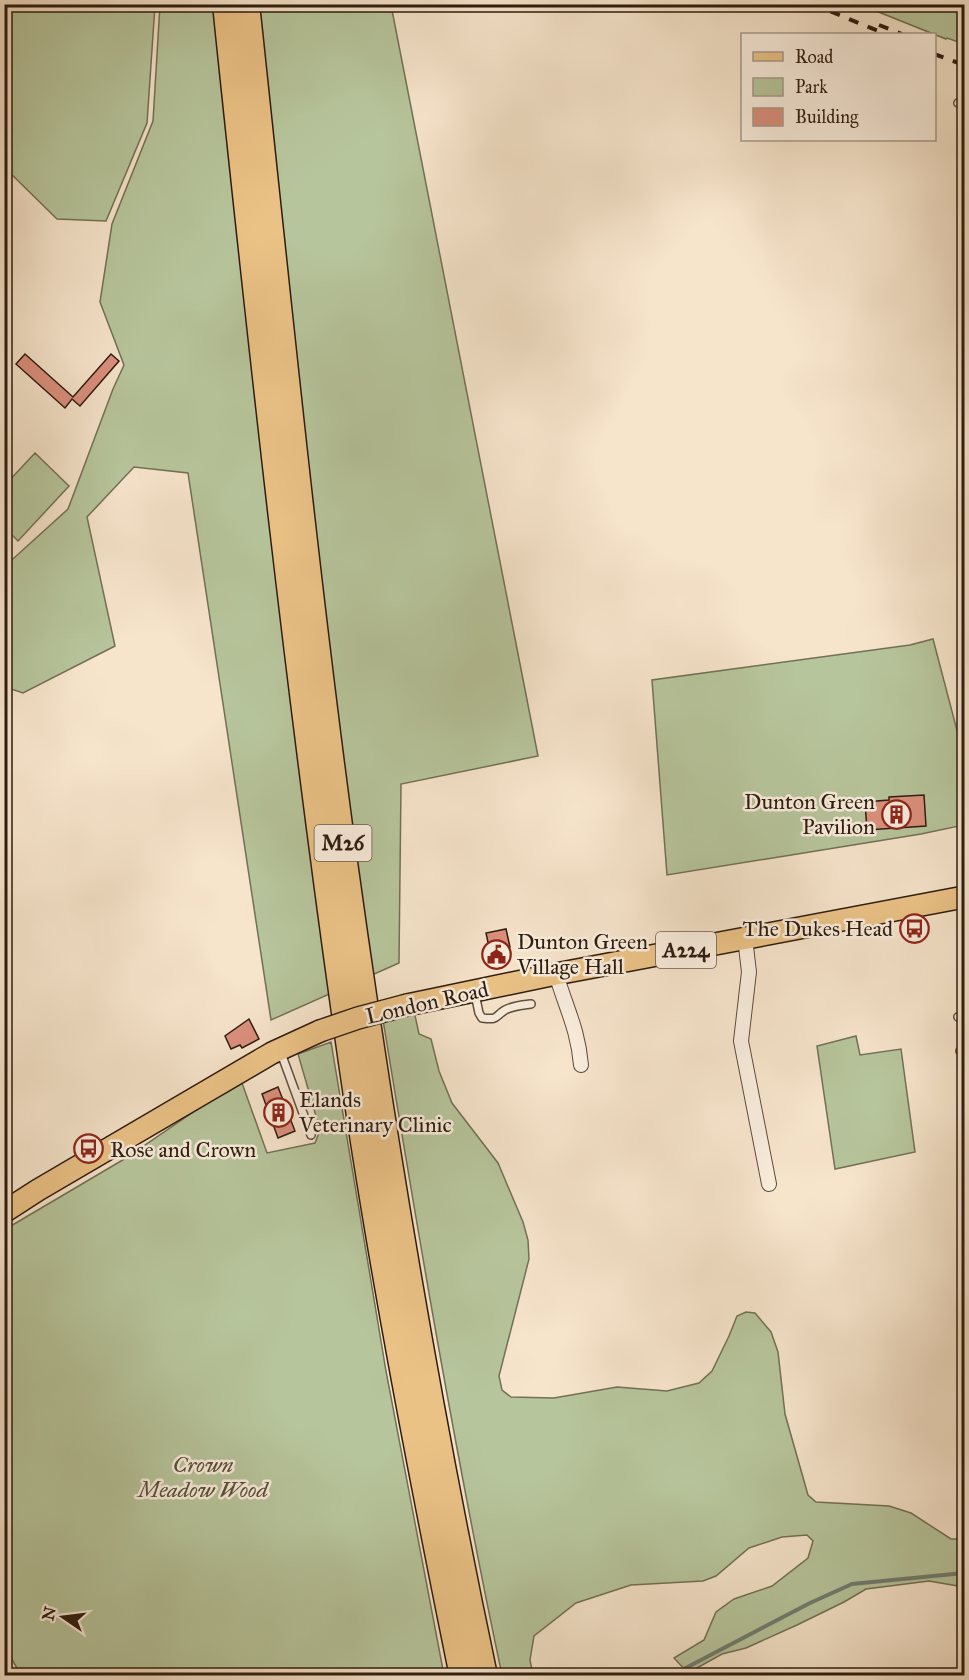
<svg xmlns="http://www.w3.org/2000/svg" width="969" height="1680" viewBox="0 0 969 1680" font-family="'IM FELL Great Primer',serif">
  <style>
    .green { fill: #b7c59c; stroke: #727056; stroke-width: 1.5 }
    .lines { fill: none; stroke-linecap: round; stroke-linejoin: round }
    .stream { stroke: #707d71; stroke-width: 4 }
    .building { fill: #db907d; stroke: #2d1b0f; stroke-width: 1.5 }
    .lane-casing { stroke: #5f4d3e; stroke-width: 10 }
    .street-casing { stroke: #5f4d3e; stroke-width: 16 }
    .primary-casing { stroke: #2d1b0f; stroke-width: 24 }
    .highway-casing { stroke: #2d1b0f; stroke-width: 27 }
    .lane { stroke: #f9eddd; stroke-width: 7 }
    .street { stroke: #f9eddd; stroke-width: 14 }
    .primary { stroke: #ebc286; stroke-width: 21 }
    .highway { stroke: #ebc286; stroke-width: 24 }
    .rail { stroke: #2d1b0f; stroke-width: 4; stroke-dasharray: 10 10; stroke-linecap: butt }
    .primary-bridge-casing { stroke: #2d1b0f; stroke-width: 24; stroke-linecap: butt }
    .primary-bridge { stroke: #ebc286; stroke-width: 21 }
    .labels { text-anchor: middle; stroke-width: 5; stroke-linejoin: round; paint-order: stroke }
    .shield { fill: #f9eddd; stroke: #6a5a4d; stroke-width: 1.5 }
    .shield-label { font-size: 21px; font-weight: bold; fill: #2d1b0f }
    .poi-label { font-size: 22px; fill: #2d1b0f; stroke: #f9eddd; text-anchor: start }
    .street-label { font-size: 22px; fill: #2d1b0f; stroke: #f9eddd }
    .park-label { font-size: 22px; font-style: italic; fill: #564e39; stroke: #f9eddd }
  </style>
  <rect width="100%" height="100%" fill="#f6e4cb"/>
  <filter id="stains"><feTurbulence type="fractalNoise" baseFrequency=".00333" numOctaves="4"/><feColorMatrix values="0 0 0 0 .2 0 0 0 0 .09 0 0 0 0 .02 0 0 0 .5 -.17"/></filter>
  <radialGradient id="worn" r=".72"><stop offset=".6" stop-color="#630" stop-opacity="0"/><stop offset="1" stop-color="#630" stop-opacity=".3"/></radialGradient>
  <path class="green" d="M4,5H155L147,123L106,221L57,219L5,168Z
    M160,5H391L538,756L401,784L399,963L271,1020L188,473L134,467L87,517L115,646L23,693L8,688L5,679L4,567L68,509L113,389L124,365L100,302L112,224L153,121Z
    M861,5H964V44L947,38L946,39Z
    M35,453L69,486L18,541L5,528V485Z
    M933,639L964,757V825L921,834L667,875L652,680L910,645Z
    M414,1011L419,1034L431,1039L439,1071L452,1103L498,1163L523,1222L528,1240L529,1259L499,1376L502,1390L511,1397L554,1398L617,1387L667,1391L699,1383L712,1371L729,1336L737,1316L746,1312L755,1313L771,1332L778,1352L785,1414L808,1495L816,1502L889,1506L911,1513L951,1539H964V1587L929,1581L866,1589L844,1602L797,1625L746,1648L722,1654L688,1673L674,1658L704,1640L716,1612L734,1599L772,1586L808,1558L813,1541L807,1535L782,1537L749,1548L716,1576L703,1581L631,1585L576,1603L534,1636L530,1660L533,1675H502C456,1458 419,1239 383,1020Z
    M856,1036L860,1055L901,1049L915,1152L835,1169L817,1046Z
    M331,1042L386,1371L444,1675L172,1676L165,1673L164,1676L21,1675L4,1646V1230L126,1158L202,1106L242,1083L267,1153L315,1143L320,1130L298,1054Z"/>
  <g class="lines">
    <path class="stream" d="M676,1676L680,1671L810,1603L852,1584L964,1573"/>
  </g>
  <path class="building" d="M25,354L73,397L111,354L119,361L80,406L72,399L65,408L16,364Z
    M924,795L926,826L867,830L865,802L889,800V797Z
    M506,929L510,947L503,949L506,960L489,963L486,948L489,947L486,933Z
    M249,1019L259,1039L242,1048L240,1045L231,1049L225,1036Z
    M278,1087L295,1131L278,1138L262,1094Z"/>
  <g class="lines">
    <defs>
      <path id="lane" d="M958,103L964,105
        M475,994L479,1013L482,1018C499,1020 494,1017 505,1010C512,1006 523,1005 531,1004
        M958,1017L964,1016
        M960,1051L964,1050
        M281,1053L311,1135"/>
      <path id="street" d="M745,938L749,972L741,1041L769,1184
        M556,974C566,1008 578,1029 581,1065"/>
      <path id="primary" d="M407,1005L556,974L964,897
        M4,1212L38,1190L272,1053L320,1031"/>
      <path id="highway" d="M225,4C261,350 299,697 348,1041C378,1253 419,1465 462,1676
        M247,4C277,286 305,567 343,848C381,1125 427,1402 485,1676"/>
    </defs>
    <use href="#lane" class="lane-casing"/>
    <use href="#street" class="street-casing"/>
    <use href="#primary" class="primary-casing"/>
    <use href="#highway" class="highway-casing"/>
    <use href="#lane" class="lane"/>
    <use href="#street" class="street"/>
    <use href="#primary" class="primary"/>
    <use href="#highway" class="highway"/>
    <path class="rail" d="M812,4L886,34
      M879,25L902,34
      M934,54L964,65"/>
    <defs>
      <path id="primary-bridge" d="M320,1031L358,1018L407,1005"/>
    </defs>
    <use href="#primary-bridge" class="primary-bridge-casing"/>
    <use href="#primary-bridge" class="primary-bridge"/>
  </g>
  <defs>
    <symbol id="building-ring" viewBox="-11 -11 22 22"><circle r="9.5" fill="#f9eddd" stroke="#8f2418" stroke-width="1.5"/><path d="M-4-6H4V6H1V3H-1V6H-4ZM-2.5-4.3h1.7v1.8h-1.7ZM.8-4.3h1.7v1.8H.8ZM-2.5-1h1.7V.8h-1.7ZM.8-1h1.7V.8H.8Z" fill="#8f2418"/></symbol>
    <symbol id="bus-ring" viewBox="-11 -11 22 22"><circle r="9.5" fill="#f9eddd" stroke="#8f2418" stroke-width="1.5"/><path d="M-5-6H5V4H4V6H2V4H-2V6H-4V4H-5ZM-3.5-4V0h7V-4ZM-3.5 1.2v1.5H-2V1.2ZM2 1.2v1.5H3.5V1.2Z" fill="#8f2418"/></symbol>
    <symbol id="civic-ring" viewBox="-11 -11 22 22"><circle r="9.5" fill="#f9eddd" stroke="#8f2418" stroke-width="1.5"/><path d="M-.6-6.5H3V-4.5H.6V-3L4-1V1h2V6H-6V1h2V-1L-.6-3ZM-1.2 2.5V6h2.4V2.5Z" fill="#8f2418"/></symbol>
  </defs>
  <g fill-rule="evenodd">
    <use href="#building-ring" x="880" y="798" width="33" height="33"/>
    <use href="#bus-ring" x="898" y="912" width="33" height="33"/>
    <use href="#civic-ring" x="480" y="938" width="33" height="33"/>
    <use href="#building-ring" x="262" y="1096" width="33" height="33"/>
    <use href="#bus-ring" x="72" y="1132" width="33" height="33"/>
  </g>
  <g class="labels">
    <g class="shield">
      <rect x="314.5" y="825" width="57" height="36" rx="4.5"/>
      <rect x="656" y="932" width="60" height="36" rx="4.5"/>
    </g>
    <g class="shield-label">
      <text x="343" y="850">M26</text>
      <text x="686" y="957">A224</text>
    </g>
    <g class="poi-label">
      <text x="875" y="809" text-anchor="end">Dunton Green<tspan x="875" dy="25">Pavilion</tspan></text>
      <text x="893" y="936" text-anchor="end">The Dukes Head</text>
      <text x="517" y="949">Dunton Green<tspan x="517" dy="25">Village Hall</tspan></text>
      <text x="299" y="1107">Elands<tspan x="299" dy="25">Veterinary Clinic</tspan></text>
      <text x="110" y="1157">Rose and Crown</text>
    </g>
    <g class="street-label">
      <text transform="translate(427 1002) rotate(-13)" y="8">London Road</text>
    </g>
    <g class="park-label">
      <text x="203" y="1472">Crown<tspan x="203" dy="25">Meadow Wood</tspan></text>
    </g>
  </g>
  <rect width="969" height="1680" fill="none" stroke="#f6e4cb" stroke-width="24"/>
  <rect x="6" y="6" width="957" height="1668" fill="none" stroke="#2d1b0f" stroke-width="3"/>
  <rect x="12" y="12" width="945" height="1656" fill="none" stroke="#2d1b0f" stroke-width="1.5"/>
  <rect x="741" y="33" width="195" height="108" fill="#f9eddd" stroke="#a7998b" stroke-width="1.5"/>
  <rect x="753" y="52" width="30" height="9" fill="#ebc286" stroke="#a7998b" stroke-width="1.5"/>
  <text x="795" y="63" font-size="18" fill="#2d1b0f">Road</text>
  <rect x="753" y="78" width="30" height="18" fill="#b7c59c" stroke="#a7998b" stroke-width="1.5"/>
  <text x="795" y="93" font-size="18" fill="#2d1b0f">Park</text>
  <rect x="753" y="108" width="30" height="18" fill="#db907d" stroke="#a7998b" stroke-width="1.5"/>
  <text x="795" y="123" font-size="18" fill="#2d1b0f">Building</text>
  <g transform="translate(63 1617) rotate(284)" stroke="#f9eddd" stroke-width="4.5" paint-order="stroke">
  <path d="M0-4.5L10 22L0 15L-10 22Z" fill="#2d1b0f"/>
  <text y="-9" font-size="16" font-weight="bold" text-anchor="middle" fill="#2d1b0f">N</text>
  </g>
  <rect width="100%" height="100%" filter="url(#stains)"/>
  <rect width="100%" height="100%" fill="url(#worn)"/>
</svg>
